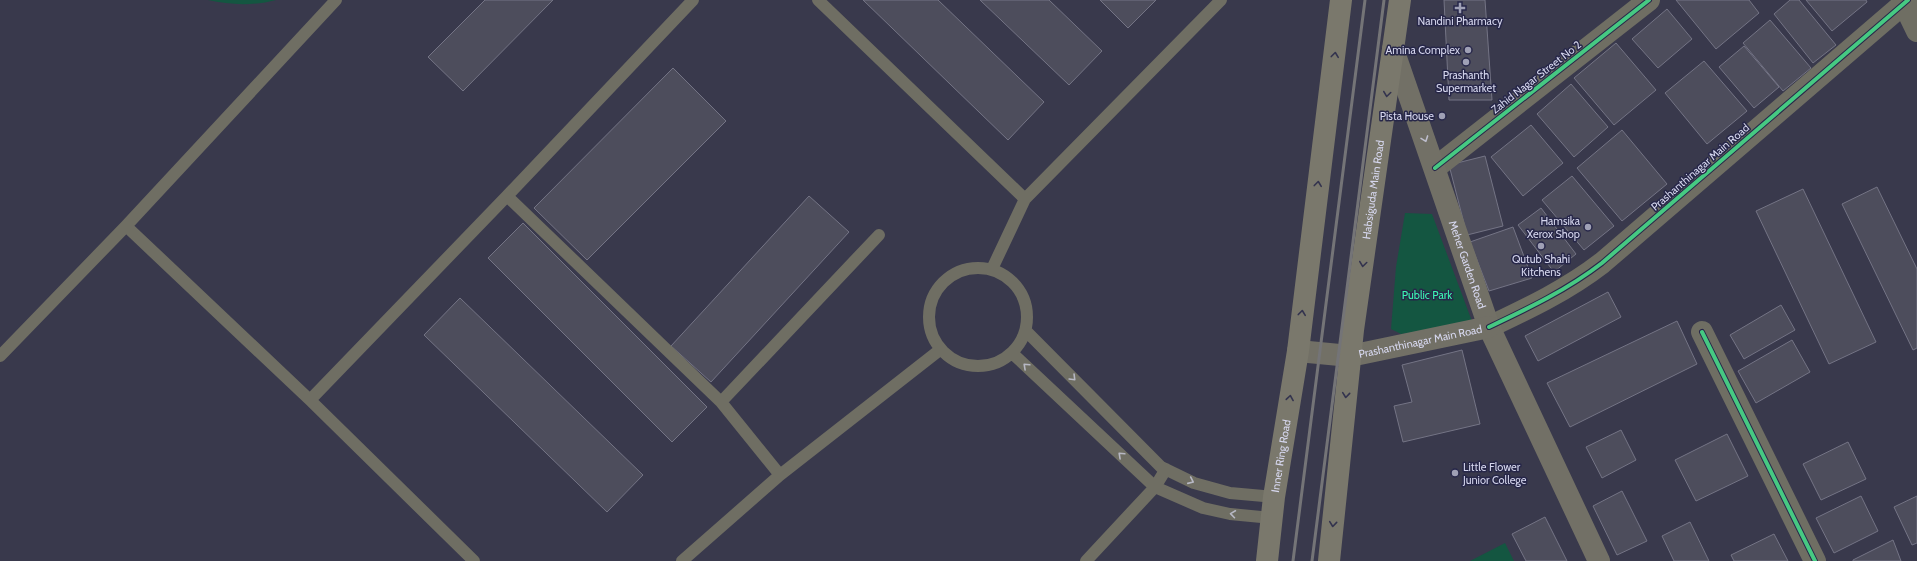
<svg xmlns="http://www.w3.org/2000/svg" width="1917" height="561" viewBox="0 0 1917 561" font-family="Cabin,sans-serif">
  <style>
    .green { fill: #145641 }
    .building { fill: #4d4d5c; stroke: #747485 }
    .lines { fill: none; stroke-linecap: round; stroke-linejoin: round }
    .service { stroke: #6f6e63; stroke-width: 12 }
    .minor { stroke: #6f6e63; stroke-width: 22 }
    .secondary { stroke: #727066; stroke-width: 22 }
    .primary { stroke: #7a786c; stroke-width: 22 }
    .rail { stroke: #747477; stroke-width: 3 }
    .cycleway-casing { stroke: #272749; stroke-width: 6 }
    .cycleway { stroke: #46c982; stroke-width: 4 }
    .oneway { stroke: #33334e }
    .oneway2 { stroke: #bdbdcc }
    .oneway3 { stroke: #b7b8c4 }
    .poi-dot { fill: #9fa0b5; stroke: #272749; stroke-width: 1.5 }
    .labels { text-anchor: middle; stroke-width: 3; stroke-linejoin: round; paint-order: stroke }
    .poi-label { font-size: 11px; fill: #d6d7ee; stroke: #272749 }
    .street-label { font-size: 11px; fill: #d6d7ee; stroke: #272749 }
    .park-label { font-size: 11px; fill: #3bf7b2; stroke: #272749 }
  </style>
  <rect width="100%" height="100%" fill="#39394c"/>
  <path class="green" d="M208,0H276C254,6 230,5 208,0Z
    M1405,213L1432,214L1473,324L1401,334L1391,329L1396,267Z
    M1505,543L1514,561H1470Z"/>
  <path class="building" d="M485,0H553L463,91L428,57Z
    M863,0H938L1044,102L1008,140Z
    M980,0H1049L1102,51L1069,85Z
    M1100,0H1156L1128,28Z
    M1444,0H1485L1492,100H1449Z
    M1676,0H1749L1759,13L1716,49Z
    M1790,0H1799L1836,45L1813,63L1774,14Z
    M1806,0H1866L1867,2L1832,31Z
    M1667,9L1692,39L1658,68L1632,39Z
    M1770,20L1811,68L1783,91L1743,43Z
    M1616,43L1656,90L1614,125L1574,78Z
    M1744,46L1779,87L1754,108L1719,67Z
    M1704,61L1747,111L1707,144L1665,93Z
    M673,68L726,121L587,260L534,208Z
    M1571,84L1608,127L1574,157L1537,114Z
    M1531,125L1563,163L1523,196L1491,157Z
    M1622,130L1667,184L1622,221L1577,168Z
    M1485,156L1503,226L1467,235L1449,165Z
    M1572,176L1614,226L1584,250L1542,200Z
    M1877,187L1917,269V348L1913,350L1842,204Z
    M1803,189L1876,342L1829,364L1756,211Z
    M809,196L849,232L711,382L671,346Z
    M1541,208L1576,254L1554,272L1518,225Z
    M523,223L707,407L672,442L488,258Z
    M1513,227L1532,278L1489,291L1470,242Z
    M1608,292L1621,317L1538,361L1525,336Z
    M460,298L643,475L607,512L424,335Z
    M1781,305L1795,330L1744,359L1730,335Z
    M1677,321L1697,364L1570,427L1547,383Z
    M1792,340L1810,372L1756,403L1738,371Z
    M1462,350L1480,424L1403,442L1394,406L1412,402L1402,365Z
    M1621,430L1636,460L1602,478L1586,447Z
    M1727,434L1748,476L1696,501L1675,460Z
    M1848,442L1866,479L1821,500L1803,464Z
    M1622,491L1647,541L1617,555L1593,506Z
    M1861,496L1878,531L1834,553L1816,518Z
    M1917,496V543L1912,545L1894,507Z
    M1545,517L1567,561H1526L1512,534Z
    M1690,522L1709,561H1674L1662,536Z
    M1774,534L1788,561H1734L1731,555Z
    M1893,540L1901,561H1853V560Z"/>
  <g class="lines">
    <path class="service" d="M818,0L1025,199
      M507,196L721,402L780,475
      M126,226L310,400L474,561
      M929 317a49 49 0 1 1 98 0a49 49 0 1 1-98 0Z
      M992,269L1025,199L1221,0
      M1026,331L1161,467L1194,483L1230,493L1274,497
      M1012,353L1155,487L1203,508L1230,514L1272,518
      M0,356L126,226L336,0
      M310,400L507,196L693,0
      M721,402L879,235
      M682,561L780,475L941,349
      M1086,561L1155,487L1166,469"/>
    <path class="minor" d="M1904,4L1917,31
      M1435,168L1649,0
      M1489,327C1529,308 1567,290 1602,263L1908,0
      M1702,332L1815,561"/>
    <g class="secondary">
      <path id="s1" d="M1393,49L1489,327L1599,561"/>
      <path id="s2" d="M1298,351L1350,356L1489,327"/>
    </g>
    <g class="primary">
      <path id="s3" d="M1267,561L1274,497L1298,351L1341,0"/>
      <path id="s4" d="M1329,561L1353,330L1400,0"/>
    </g>
    <path class="rail" d="M1293,561L1365,0
      M1312,561L1384,0"/>
    <defs>
      <path id="cycleway" d="M1435,168L1649,0
        M1489,327C1529,308 1567,290 1602,263L1908,0
        M1702,332L1815,561"/>
    </defs>
    <use href="#cycleway" class="cycleway-casing"/>
    <use href="#cycleway" class="cycleway"/>
  </g>
  <defs><path id="oneway-chevron" d="M-2-3.5L2.5 0L-2 3.5" fill="none" stroke-width="1.6" stroke-linecap="round" stroke-linejoin="round"/></defs>
  <g class="oneway">
    <use href="#oneway-chevron" transform="translate(1335 55) rotate(-83)"/>
    <use href="#oneway-chevron" transform="translate(1387 94) rotate(98)"/>
    <use href="#oneway-chevron" transform="translate(1318 184) rotate(-83)"/>
    <use href="#oneway-chevron" transform="translate(1363 264) rotate(98)"/>
    <use href="#oneway-chevron" transform="translate(1302 313) rotate(-83)"/>
    <use href="#oneway-chevron" transform="translate(1346 395) rotate(96)"/>
    <use href="#oneway-chevron" transform="translate(1290 398) rotate(-81)"/>
    <use href="#oneway-chevron" transform="translate(1333 524) rotate(96)"/>
  </g>
  <use class="oneway2" href="#oneway-chevron" transform="translate(1425 139) rotate(70)"/>
  <g class="oneway3">
    <use href="#oneway-chevron" transform="translate(1026 366) rotate(-137)"/>
    <use href="#oneway-chevron" transform="translate(1073 378) rotate(45)"/>
    <use href="#oneway-chevron" transform="translate(1121 455) rotate(-137)"/>
    <use href="#oneway-chevron" transform="translate(1191 481) rotate(24)"/>
    <use href="#oneway-chevron" transform="translate(1233 514) rotate(-172)"/>
  </g>
  <g class="poi-dot">
    <path d="M1458 2h4v4h4v4h-4v4h-4v-4h-4v-4h4z"/>
    <circle cx="1468" cy="50" r="4"/>
    <circle cx="1466" cy="62" r="4"/>
    <circle cx="1442" cy="116" r="4"/>
    <circle cx="1588" cy="227" r="4"/>
    <circle cx="1541" cy="246" r="4"/>
    <circle cx="1455" cy="473" r="4"/>
  </g>
  <g class="labels">
    <g class="poi-label">
      <text x="1460" y="25">Nandini Pharmacy</text>
      <text x="1460" y="54" text-anchor="end">Amina Complex</text>
      <text x="1466" y="79">Prashanth<tspan x="1466" dy="13">Supermarket</tspan></text>
      <text x="1434" y="120" text-anchor="end">Pista House</text>
      <text x="1580" y="225" text-anchor="end">Hamsika<tspan x="1580" dy="13">Xerox Shop</tspan></text>
      <text x="1541" y="263">Qutub Shahi<tspan x="1541" dy="13">Kitchens</tspan></text>
      <text x="1463" y="471" text-anchor="start">Little Flower<tspan x="1463" dy="13">Junior College</tspan></text>
    </g>
    <g class="street-label">
      <text transform="translate(1536 77) rotate(-38)" y="4">Zahid Nagar Street No 2</text>
      <text transform="translate(1700 167) rotate(-41)" y="4">Prashanthinagar Main Road</text>
      <text dy="4" stroke="none"><textPath href="#s4" startOffset="374">Habsiguda Main Road</textPath></text>
      <text dy="4" stroke="none"><textPath href="#s1" startOffset="228">Meher Garden Road</textPath></text>
      <text dy="4" stroke="none"><textPath href="#s2" startOffset="124">Prashanthinagar Main Road</textPath></text>
      <text dy="4" stroke="none"><textPath href="#s3" startOffset="106">Inner Ring Road</textPath></text>
    </g>
    <g class="park-label">
      <text x="1427" y="299">Public Park</text>
    </g>
  </g>
</svg>
